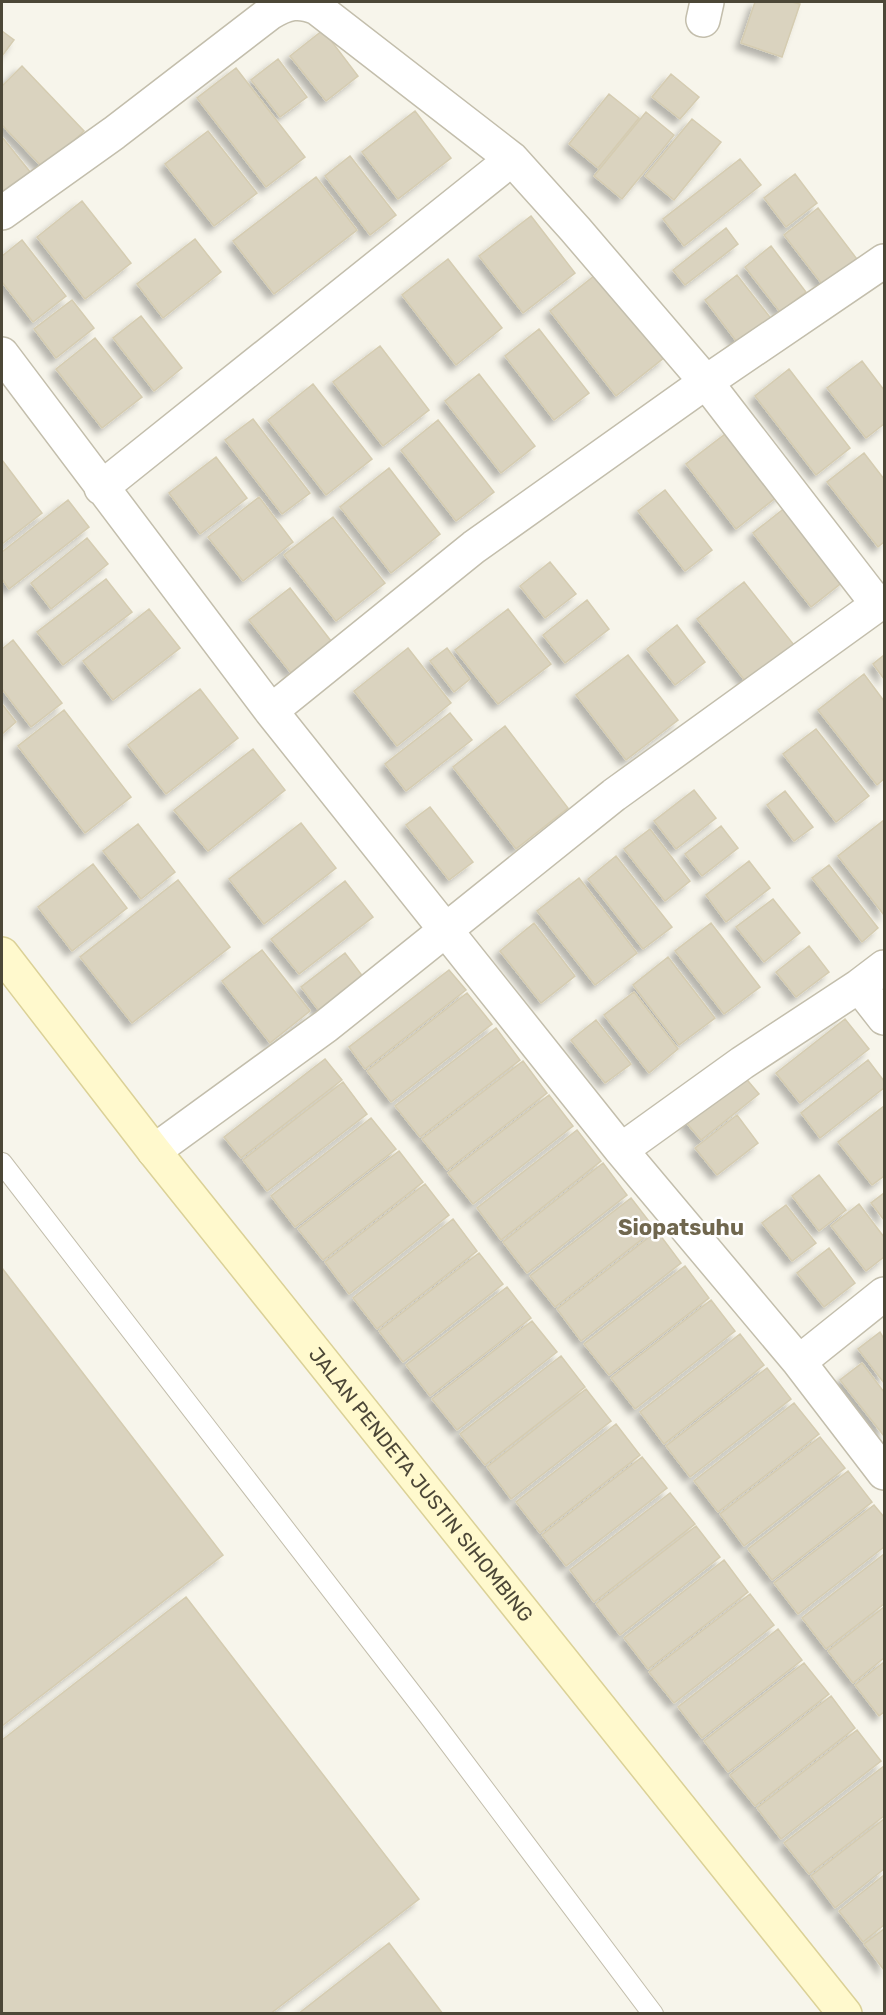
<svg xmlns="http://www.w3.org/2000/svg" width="886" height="2015" viewBox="0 0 886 2015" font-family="Rubik,sans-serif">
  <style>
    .building { fill: #dad3bf; stroke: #d5ccb1; stroke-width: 1.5; filter: url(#shadow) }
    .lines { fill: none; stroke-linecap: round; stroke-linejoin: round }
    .lane-casing { stroke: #c3beac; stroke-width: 22 }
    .street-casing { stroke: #c3beac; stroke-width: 36 }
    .secondary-casing { stroke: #dbd197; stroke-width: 36 }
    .lane { stroke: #fff; stroke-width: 20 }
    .street { stroke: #fff; stroke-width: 33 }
    .secondary { stroke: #fff9cd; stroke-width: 33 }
    .labels { text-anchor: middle; stroke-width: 5; stroke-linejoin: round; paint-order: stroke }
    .street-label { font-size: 20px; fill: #4c4737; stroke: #fff }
    .quarter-label { font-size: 22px; font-weight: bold; fill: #70674e; stroke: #fff }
  </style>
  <defs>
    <filter id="shadow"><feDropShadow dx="-5.5" dy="5.5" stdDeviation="3" flood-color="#0004"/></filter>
  </defs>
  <rect width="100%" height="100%" fill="#f7f5eb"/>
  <path class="building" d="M755,2H792L800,4L782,57L741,43Z
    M323,30L358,76L326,101L290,56Z
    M2,31L14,40L2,56Z
    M278,59L307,97L280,117L251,80Z
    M22,66L84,131L44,169L2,125V86Z
    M236,68L305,157L266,187L197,98Z
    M671,74L699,97L680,119L652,97Z
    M609,94L639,118L598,168L569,144Z
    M415,111L451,158L398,199L362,152Z
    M646,112L674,135L622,199L594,176Z
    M692,119L721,142L674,200L645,176Z
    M208,131L257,193L214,226L165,164Z
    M2,137L31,173L2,197Z
    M350,156L396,215L370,235L325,176Z
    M740,159L761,185L684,246L663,219Z
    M795,174L817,203L786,227L764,198Z
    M316,177L357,230L274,294L233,241Z
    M82,201L131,263L85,299L37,237Z
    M818,208L863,267L829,293L784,235Z
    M531,216L575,273L523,313L479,256Z
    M726,228L738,244L685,285L673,270Z
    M195,239L221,272L163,318L137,284Z
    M22,240L66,296L33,322L2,282V256Z
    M771,246L806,292L780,312L745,267Z
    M448,259L502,328L456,365L402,295Z
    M599,272L665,357L616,396L550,311Z
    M737,275L773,321L740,346L705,300Z
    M72,300L94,328L56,358L34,329Z
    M141,316L182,368L154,391L113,338Z
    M539,329L589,393L554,420L505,356Z
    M95,338L142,397L102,428L56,369Z
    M380,346L429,410L383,446L333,382Z
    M862,361L884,390V424L866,438L827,388Z
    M789,369L850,448L816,475L755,396Z
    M479,374L535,446L501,473L445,401Z
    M313,384L372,459L326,495L268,420Z
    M253,419L310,493L282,514L225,440Z
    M438,420L494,492L456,521L401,450Z
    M733,428L783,492L736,529L686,464Z
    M864,453L884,479V542L878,547L827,482Z
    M216,457L247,498L200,534L169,493Z
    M2,460L42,513L2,544Z
    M389,468L440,534L391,573L340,507Z
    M665,490L712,550L685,571L638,511Z
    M259,497L293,542L243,581L208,537Z
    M68,500L89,527L9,589L2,579V552Z
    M786,507L844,581L811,607L753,533Z
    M333,517L385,583L336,621L284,555Z
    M87,538L108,564L51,609L31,583Z
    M550,562L576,594L545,618L520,586Z
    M106,579L132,612L63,665L37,632Z
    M744,582L794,645L746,682L697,619Z
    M290,588L331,641L291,673L249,620Z
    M587,600L609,629L565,663L543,635Z
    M149,609L180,648L113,700L83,661Z
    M508,609L551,664L498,704L455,650Z
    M677,625L705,662L675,685L647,649Z
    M13,640L62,703L31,727L2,689V649Z
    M408,648L451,703L397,746L354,691Z
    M447,648L470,679L454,692L430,661Z
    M628,655L678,720L626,760L576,695Z
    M884,655V679L873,664Z
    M864,674L884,701V779L877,785L818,710Z
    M200,689L238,738L166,794L128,745Z
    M2,704L16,722L2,734Z
    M64,710L131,797L85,833L18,746Z
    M450,713L472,740L406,791L385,764Z
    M505,726L568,808L516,849L453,767Z
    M816,729L869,796L836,822L783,754Z
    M253,749L285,790L208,851L174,810Z
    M694,790L716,818L676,849L654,821Z
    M785,791L813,827L794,841L767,805Z
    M430,807L473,862L449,880L406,825Z
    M884,820V915L838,856Z
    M301,823L336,868L264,924L229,879Z
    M138,824L175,872L141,899L103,851Z
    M721,826L738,848L702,876L685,854Z
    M650,829L690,881L665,901L624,849Z
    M616,856L672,927L643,949L588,879Z
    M749,861L770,888L726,922L706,895Z
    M93,864L127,908L72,951L38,907Z
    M829,865L878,928L862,942L812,878Z
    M579,878L637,953L595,985L537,911Z
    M178,880L230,947L132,1023L80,957Z
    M345,881L373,917L299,974L271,939Z
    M773,899L800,933L764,962L736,927Z
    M534,923L575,976L541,1003L500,951Z
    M711,923L760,987L724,1014L675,951Z
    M809,946L829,972L796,997L776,972Z
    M262,950L310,1011L270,1043L222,981Z
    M345,953L364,978L320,1012L301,987Z
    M668,957L715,1018L679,1045L633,985Z
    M449,970L466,990L365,1069L349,1047Z
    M634,992L678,1049L649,1073L604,1015Z
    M467,993L492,1024L391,1102L367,1071Z
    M845,1019L869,1049L800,1103L776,1073Z
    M596,1020L631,1064L605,1083L571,1040Z
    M496,1028L520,1060L420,1137L395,1106Z
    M325,1059L342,1080L241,1158L224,1137Z
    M868,1060L884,1081V1088L820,1138L801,1113Z
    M523,1061L547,1093L447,1170L422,1139Z
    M743,1075L759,1094L701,1140L684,1120Z
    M343,1082L367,1114L267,1191L243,1160Z
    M549,1095L573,1126L473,1204L448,1173Z
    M884,1106V1176L872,1185L838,1142Z
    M737,1115L758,1143L717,1175L695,1148Z
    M371,1118L396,1149L295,1227L271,1196Z
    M577,1130L601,1161L501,1240L477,1208Z
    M399,1151L423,1182L323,1260L298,1229Z
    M603,1163L627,1195L527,1273L503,1242Z
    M819,1175L846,1210L819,1231L792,1196Z
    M425,1184L449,1215L349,1294L325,1262Z
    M884,1193V1220L871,1203Z
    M631,1198L655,1229L555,1307L530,1276Z
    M859,1204L884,1237V1257L866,1271L831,1226Z
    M786,1205L816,1243L792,1261L762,1223Z
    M453,1219L477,1251L377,1329L353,1298Z
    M657,1231L681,1263L581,1341L557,1309Z
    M829,1248L855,1283L824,1307L797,1273Z
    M479,1253L503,1284L403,1362L379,1331Z
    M685,1266L709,1298L609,1375L584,1344Z
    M2,1268L223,1555L2,1726Z
    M507,1287L531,1318L430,1396L406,1365Z
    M711,1300L735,1331L635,1409L611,1378Z
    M532,1321L557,1352L457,1430L432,1399Z
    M880,1332L884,1339V1383L858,1349Z
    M740,1334L764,1365L664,1444L640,1412Z
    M561,1356L585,1387L485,1465L460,1434Z
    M862,1363L884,1392V1436L840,1380Z
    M767,1368L791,1399L690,1477L666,1446Z
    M586,1389L611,1421L511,1499L487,1467Z
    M794,1403L819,1434L718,1512L694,1481Z
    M616,1424L640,1455L540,1533L516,1502Z
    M820,1437L845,1468L744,1546L720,1514Z
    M642,1457L667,1488L566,1566L542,1535Z
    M848,1471L872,1502L772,1580L748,1549Z
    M670,1493L695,1524L594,1602L570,1570Z
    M874,1505L884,1517V1547L798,1614L774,1583Z
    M696,1526L720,1557L620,1635L596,1604Z
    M884,1554V1604L826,1649L802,1618Z
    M724,1560L748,1592L648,1669L624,1638Z
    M750,1594L774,1625L674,1703L649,1672Z
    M186,1597L419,1899L270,2014H2V1740Z
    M884,1607V1658L853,1683L828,1651Z
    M778,1629L802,1660L702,1738L678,1707Z
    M884,1662V1712L879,1716L855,1685Z
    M804,1663L829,1694L728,1772L704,1741Z
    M831,1696L855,1728L755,1806L730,1775Z
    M857,1730L881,1761L781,1839L757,1808Z
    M884,1766V1816L809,1874L784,1843Z
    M884,1819V1869L835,1908L811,1876Z
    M884,1875V1925L863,1942L839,1911Z
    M884,1929V1970L864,1944Z
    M389,1943L443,2014H298Z"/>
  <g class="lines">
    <defs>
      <path id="lane" d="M2,1163L429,1716L653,2014"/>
      <path id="street" d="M703,20L707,2
        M2,213L114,133L270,13C287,3 298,0 317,8L512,159L575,229L706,382L878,605
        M2,354L271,711L621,1150L799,1362L884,1473
        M101,488L512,159
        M271,711L474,547L706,382L884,261
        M859,986L884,1018
        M621,1150L742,1063L859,986L884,967
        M154,1151L326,1026L614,795L884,600
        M799,1362L884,1294"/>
      <g id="secondary">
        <path id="s1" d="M2,954L154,1151L845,2014"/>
      </g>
    </defs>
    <use href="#lane" class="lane-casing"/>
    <use href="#street" class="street-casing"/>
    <use href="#secondary" class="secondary-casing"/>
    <use href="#lane" class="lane"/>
    <use href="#street" class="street"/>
    <use href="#secondary" class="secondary"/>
  </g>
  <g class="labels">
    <g class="street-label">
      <text dy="7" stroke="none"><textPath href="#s1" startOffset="676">JALAN PENDETA JUSTIN SIHOMBING</textPath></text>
    </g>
    <g class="quarter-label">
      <text x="681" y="1235">Siopatsuhu</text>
    </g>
  </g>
  <rect width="886" height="2015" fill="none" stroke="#4c4737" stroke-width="6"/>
</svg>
